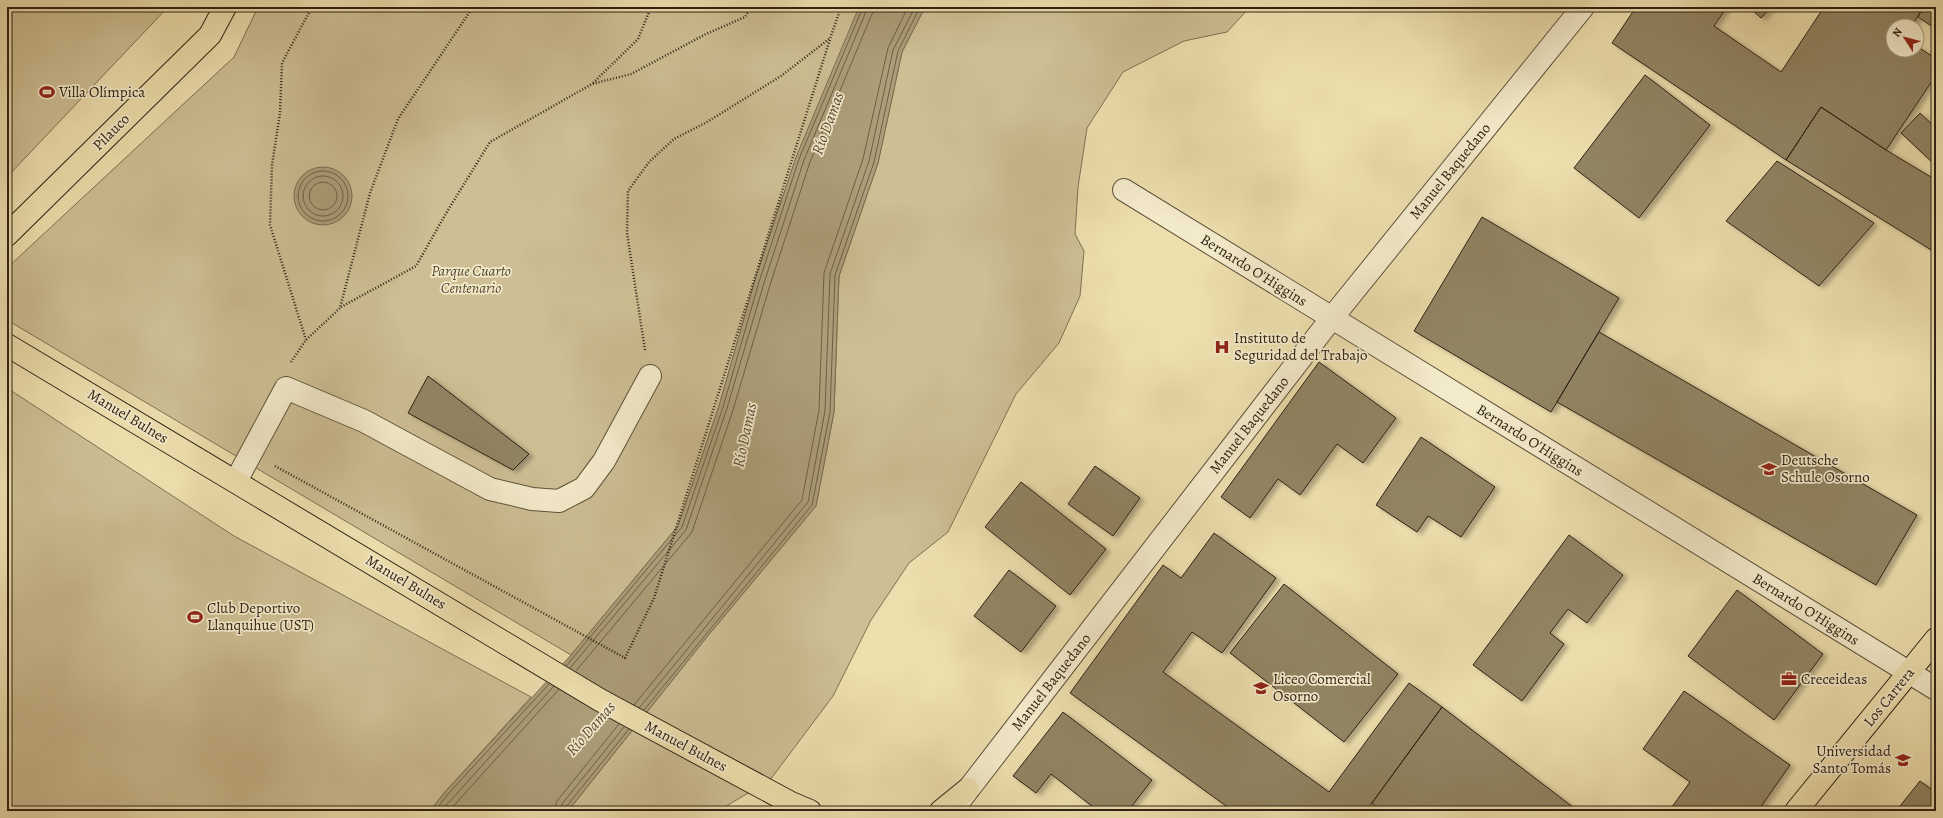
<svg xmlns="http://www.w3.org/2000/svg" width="1943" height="818" viewBox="0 0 1943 818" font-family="Alegreya,serif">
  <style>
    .green { fill: #cdbe93; stroke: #7e7054 }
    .water { fill: #ac9e79; stroke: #7a6c51 }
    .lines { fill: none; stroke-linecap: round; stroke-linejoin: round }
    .shore { stroke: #6d6046; stroke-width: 1 }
    .building { fill: #918464; stroke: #2e2214; filter: url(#shadow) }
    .minor-casing { stroke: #5e513a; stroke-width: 24 }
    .major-casing { stroke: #2e2214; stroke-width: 24 }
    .path { stroke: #2e2214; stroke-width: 2.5; stroke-dasharray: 1 2; stroke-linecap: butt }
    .minor { stroke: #f3eaca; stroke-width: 22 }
    .major { stroke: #eddead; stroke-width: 22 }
    .labels { text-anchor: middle; stroke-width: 3.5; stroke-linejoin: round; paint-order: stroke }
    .poi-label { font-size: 15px; fill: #2e2214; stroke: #f3eaca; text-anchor: start }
    .street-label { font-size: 15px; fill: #2e2214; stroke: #f3eaca }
    .park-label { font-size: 15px; font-style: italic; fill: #564934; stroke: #f3eaca }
    .water-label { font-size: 16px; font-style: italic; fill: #5a4d37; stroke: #f3eaca }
  </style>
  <defs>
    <filter id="shadow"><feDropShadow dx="4.5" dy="2.5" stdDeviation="2" flood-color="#0004"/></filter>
  </defs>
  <rect width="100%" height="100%" fill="#eddead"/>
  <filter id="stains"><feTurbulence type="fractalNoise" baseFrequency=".005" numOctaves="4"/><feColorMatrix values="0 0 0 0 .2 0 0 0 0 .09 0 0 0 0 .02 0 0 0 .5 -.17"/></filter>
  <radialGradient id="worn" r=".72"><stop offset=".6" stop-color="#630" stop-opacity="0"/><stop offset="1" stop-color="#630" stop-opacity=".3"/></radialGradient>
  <path class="green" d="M7,7H168L7,177Z
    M258,7H863L780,203L755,280L719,406L678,526L571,655L7,320V268L234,57Z
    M925,7H1250L1227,32L1184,41L1123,72L1087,128L1078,187L1075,234L1084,251L1080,296L1059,343L1016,394L948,532L909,563L871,620L833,696L770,780L718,811H568L706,638L816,506L834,412L839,276L878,163L902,52Z
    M7,388L234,536L531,697L445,792L430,811H7Z"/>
  <path class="water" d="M859,7H925L902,52L878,163L839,276L834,412L816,506L706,638L568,811H430L445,792L571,655L678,526L719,406L755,280L796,157Z
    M294 196a29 29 0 1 1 58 0a29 29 0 1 1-58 0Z"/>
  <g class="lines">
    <path class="shore" d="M298 196a25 25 0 1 1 50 0a25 25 0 1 1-50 0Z
      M303 196a20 20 0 1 1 40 0a20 20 0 1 1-40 0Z
      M309 196a14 14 0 1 1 28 0a14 14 0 1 1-28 0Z
      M566,666L682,527L723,407L759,282L799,159L863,7
      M570,668L686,530L727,408L764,283L804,160L868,7
      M576,671L692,532L733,410L770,285L810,162L872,14L874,7
      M634,705L802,500L819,410L824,273L863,159L888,48L908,7
      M639,708L808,502L825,411L830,274L869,161L893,50L915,7
      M644,710L812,505L830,412L835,275L874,162L898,51L920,7
      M435,811L448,794L549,684
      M441,811L554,686
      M449,811L559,689
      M554,811L557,801L619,724
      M560,811L562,804L624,727
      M565,811L566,807L629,729"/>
  </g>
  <path class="building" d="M1636,7H1727L1714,26L1781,72L1824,7H1915L1921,11L1912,26H1893V50H1917V46L1936,59V75L1886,150L1821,107L1786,160L1612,43Z
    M1749,7H1771L1761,18Z
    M1915,7H1936V29L1918,17L1921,11Z
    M1645,75L1710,125L1639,218L1574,168Z
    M1821,107L1886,150L1936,180V253L1786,160Z
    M1920,113L1936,128L1935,165L1901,133Z
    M1777,161L1874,223L1819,286L1726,221Z
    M1482,217L1619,298L1551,412L1414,331Z
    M1599,332L1917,515L1876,585L1557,402Z
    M1319,362L1396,418L1363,463L1337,444L1300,495L1278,479L1250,518L1221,497Z
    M428,376L529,454L513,470L408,413Z
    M1421,437L1495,487L1461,537L1428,516L1417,532L1376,505Z
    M1095,466L1140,498L1113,536L1068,504Z
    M1021,482L1106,549L1070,595L985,527Z
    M1214,533L1276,578L1222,653L1192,632L1163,672L1329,792L1409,683L1442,707L1366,811H1233L1070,693L1163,565L1181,578Z
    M1569,535L1623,575L1587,623L1568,609L1550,633L1564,644L1522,701L1473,665Z
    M1009,570L1056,606L1021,652L974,616Z
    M1284,584L1398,674L1344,742L1230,653Z
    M1737,590L1823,654L1774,720L1688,656Z
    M1684,691L1790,765L1758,811H1669L1690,782L1643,749Z
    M1442,707L1578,811H1381L1372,803Z
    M1063,712L1152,780L1128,811H1098L1051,774L1036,793L1013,776Z
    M1920,781L1931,789L1936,782V811H1896Z"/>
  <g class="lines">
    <defs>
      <path id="minor" d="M1124,190L1936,689
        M236,481L286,388L364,421L490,489L532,499L559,501L584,488L604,461L650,376
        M957,804L1331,319L1583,7"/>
      <path id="major" d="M7,235L210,35L225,7
        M7,345L600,700L791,803L810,811
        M941,811L968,789
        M1796,811L1936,639"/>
    </defs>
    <use href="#minor" class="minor-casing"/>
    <use href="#major" class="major-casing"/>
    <path class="path" d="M593,83L638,39L651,7
      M341,307L416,266L448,210L490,142L592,84L631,74L706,34L745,17L751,7
      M306,340L270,225L272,165L280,113L282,63L312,7
      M645,350L627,233L628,191L649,162L674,139L707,122L781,76L829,39
      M291,362L306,340L340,308L370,193L398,119L473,7
      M275,466L625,658L654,598L830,39L841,7"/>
    <use href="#minor" class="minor"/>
    <use href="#major" class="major"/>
  </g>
  <defs>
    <symbol id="stadium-bare" viewBox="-9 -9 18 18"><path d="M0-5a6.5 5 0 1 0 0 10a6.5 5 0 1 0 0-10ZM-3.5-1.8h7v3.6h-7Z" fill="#8f2418" stroke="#f3eaca" stroke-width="2.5" paint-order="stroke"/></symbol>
    <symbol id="hospital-bare" viewBox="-9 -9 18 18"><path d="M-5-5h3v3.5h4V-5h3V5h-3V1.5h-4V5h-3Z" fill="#8f2418" stroke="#f3eaca" stroke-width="2.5" paint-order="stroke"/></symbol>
    <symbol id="school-bare" viewBox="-9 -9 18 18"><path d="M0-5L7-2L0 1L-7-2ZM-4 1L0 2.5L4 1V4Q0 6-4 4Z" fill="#8f2418" stroke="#f3eaca" stroke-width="2.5" paint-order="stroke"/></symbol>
    <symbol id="office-bare" viewBox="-9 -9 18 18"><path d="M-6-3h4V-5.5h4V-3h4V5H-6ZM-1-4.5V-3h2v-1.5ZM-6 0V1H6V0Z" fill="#8f2418" stroke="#f3eaca" stroke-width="2.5" paint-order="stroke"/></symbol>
    <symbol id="university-bare" viewBox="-9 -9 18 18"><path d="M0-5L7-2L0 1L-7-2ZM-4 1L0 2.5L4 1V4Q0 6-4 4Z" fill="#8f2418" stroke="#f3eaca" stroke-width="2.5" paint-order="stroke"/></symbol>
  </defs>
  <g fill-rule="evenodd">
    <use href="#stadium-bare" x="36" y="81" width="22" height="22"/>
    <use href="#hospital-bare" x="1211" y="336" width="22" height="22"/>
    <use href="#school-bare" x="1758" y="458" width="22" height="22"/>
    <use href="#stadium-bare" x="184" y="606" width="22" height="22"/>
    <use href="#office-bare" x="1778" y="668" width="22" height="22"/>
    <use href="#school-bare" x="1250" y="677" width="22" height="22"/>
    <use href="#university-bare" x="1892" y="749" width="22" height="22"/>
  </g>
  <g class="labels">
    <g class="poi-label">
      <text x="59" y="97">Villa Olímpica</text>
      <text x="1234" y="343">Instituto de<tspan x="1234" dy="17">Seguridad del Trabajo</tspan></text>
      <text x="1781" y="465">Deutsche<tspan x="1781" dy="17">Schule Osorno</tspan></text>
      <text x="207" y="613">Club Deportivo<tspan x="207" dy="17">Llanquihue (UST)</tspan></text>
      <text x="1273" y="684">Liceo Comercial<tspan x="1273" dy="17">Osorno</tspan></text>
      <text x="1801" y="684">Creceideas</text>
      <text x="1891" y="756" text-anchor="end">Universidad<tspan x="1891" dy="17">Santo Tomás</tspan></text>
    </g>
    <g class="street-label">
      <text transform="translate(111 132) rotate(-45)" y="5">Pilauco</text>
      <text transform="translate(1450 171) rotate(-51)" y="5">Manuel Baquedano</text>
      <text transform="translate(1254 270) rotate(32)" y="5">Bernardo O'Higgins</text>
      <text transform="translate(128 416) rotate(31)" y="5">Manuel Bulnes</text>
      <text transform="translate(1249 425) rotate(-52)" y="5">Manuel Baquedano</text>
      <text transform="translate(1530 440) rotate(32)" y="5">Bernardo O'Higgins</text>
      <text transform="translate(406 582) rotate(31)" y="5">Manuel Bulnes</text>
      <text transform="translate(1806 609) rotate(32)" y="5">Bernardo O'Higgins</text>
      <text transform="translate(1051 682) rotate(-52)" y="5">Manuel Baquedano</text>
      <text transform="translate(1889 697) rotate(-51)" y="5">Los Carrera</text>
      <text transform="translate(686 746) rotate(28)" y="5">Manuel Bulnes</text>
    </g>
    <g class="park-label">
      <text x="471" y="276">Parque Cuarto<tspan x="471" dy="17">Centenario</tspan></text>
    </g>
    <g class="water-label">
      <text transform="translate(827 123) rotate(-70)" y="6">Río Damas</text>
      <text transform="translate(744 435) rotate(-78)" y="6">Río Damas</text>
      <text transform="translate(590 728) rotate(-49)" y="6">Río Damas</text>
    </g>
  </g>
  <rect width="1943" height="818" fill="none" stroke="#eddead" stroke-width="24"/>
  <rect x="8" y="8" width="1927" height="802" fill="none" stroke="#2e2214" stroke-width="2"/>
  <rect x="12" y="12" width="1919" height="794" fill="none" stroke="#2e2214"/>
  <g transform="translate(1905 38) rotate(306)"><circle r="19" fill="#f3eaca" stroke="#a49a81"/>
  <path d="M0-3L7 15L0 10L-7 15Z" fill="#8f2418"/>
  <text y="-6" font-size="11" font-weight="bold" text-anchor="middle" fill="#2e2214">N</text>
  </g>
  <rect width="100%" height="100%" filter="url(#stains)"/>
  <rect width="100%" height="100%" fill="url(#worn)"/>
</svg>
